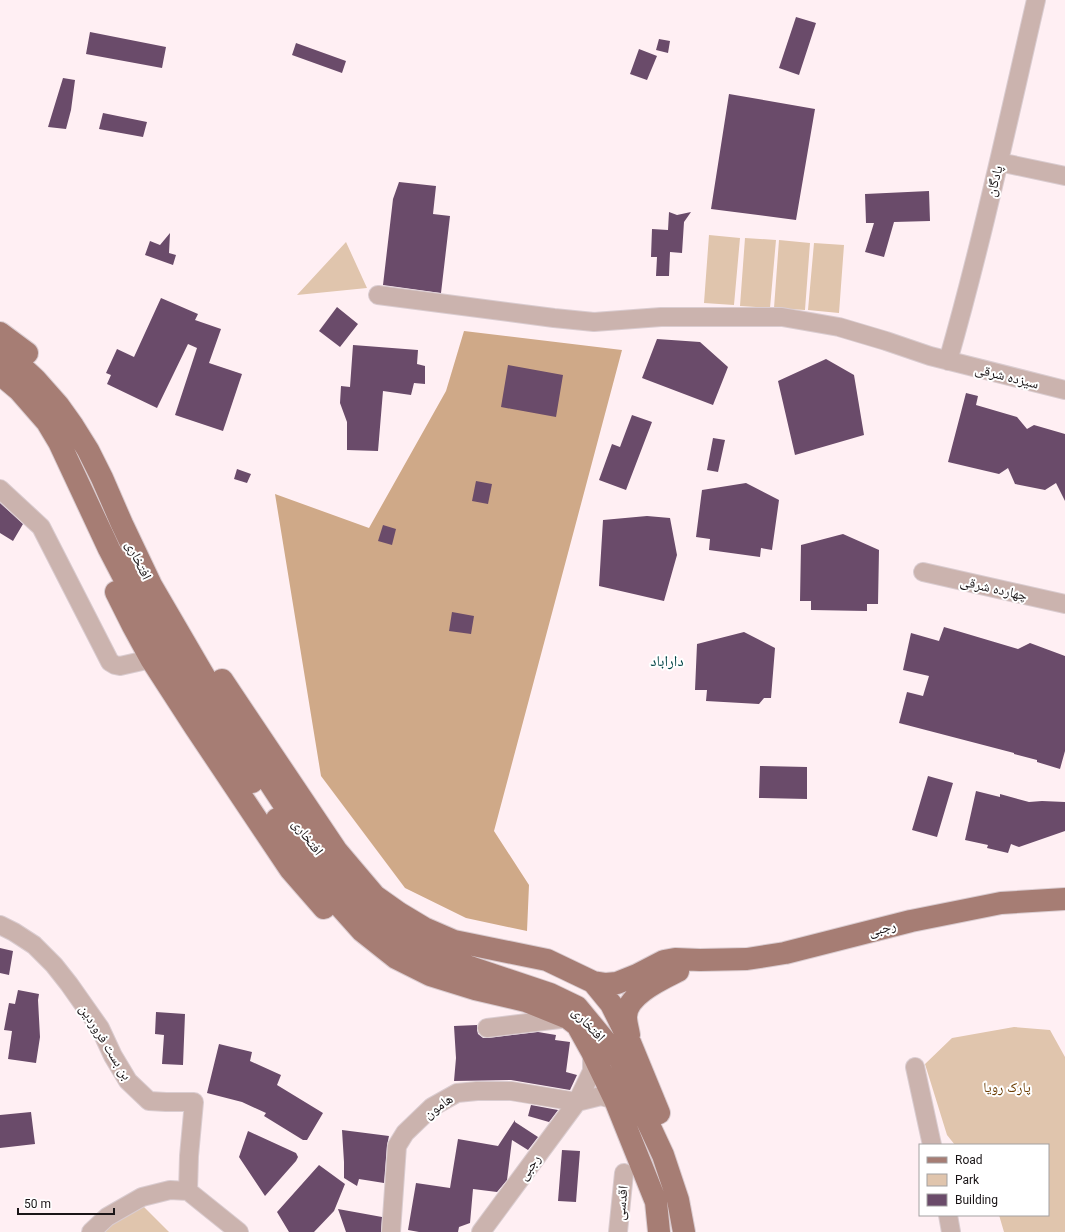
<svg xmlns="http://www.w3.org/2000/svg" width="1065" height="1232" viewBox="0 0 1065 1232" font-family="Roboto,'Noto Naskh Arabic',sans-serif">
  <style>
    .green { fill: #e0c5ad }
    .forest { fill: #cfa988 }
    .building { fill: #6a4b6a }
    .lines { fill: none; stroke-linecap: round; stroke-linejoin: round }
    .minor-casing { stroke: #daccd0; stroke-width: 20 }
    .major-casing { stroke: #daccd0; stroke-width: 24 }
    .minor { stroke: #cbb3ae; stroke-width: 18 }
    .major { stroke: #a67d74; stroke-width: 22 }
    .labels { text-anchor: middle; stroke-width: 4; stroke-linejoin: round; paint-order: stroke }
    .street-label { font-size: 14px; fill: #1a1517; stroke: #fff }
    .park-label { font-size: 14px; fill: #6a3b00; stroke: #fff }
    .neighbourhood-label { font-size: 15px; fill: #004345; stroke: #fff }
  </style>
  <rect width="100%" height="100%" fill="#ffeff3"/>
  <path class="green" d="M709,235L740,238L734,305L704,303Z
    M745,238L776,240L770,308L740,306Z
    M779,240L810,243L805,310L774,308Z
    M346,242L367,288L297,295Z
    M814,243L844,245L839,313L808,310Z
    M1014,1027L1050,1030L1065,1057V1232H1004L999,1215H1048V1145H955L947,1135L925,1064L952,1038Z
    M143,1206L169,1232H102L112,1223Z"/>
  <path class="forest" d="M464,331L622,350L494,831L529,885L527,931L466,918L405,888L321,776L275,494L369,528L446,391Z"/>
  <path class="building" d="M796,17L816,23L799,75L779,68Z
    M90,32L166,47L162,68L86,54Z
    M659,39L670,41L668,53L656,50Z
    M296,43L346,61L342,73L292,55Z
    M639,49L657,56L647,80L630,74Z
    M63,78L75,80L71,110L66,129L48,127Z
    M729,94L815,109L796,220L711,209Z
    M103,113L147,122L143,137L99,129Z
    M399,182L436,186L433,214L450,216L441,293L383,285L393,199Z
    M929,191L930,221L894,222L884,257L865,252L874,223H866L865,194Z
    M669,212L677,215L691,212L684,222L682,253L670,252L669,276H656L657,257H651L652,229L668,230Z
    M170,233L169,253L176,255L173,265L145,255L150,241L160,245Z
    M161,298L198,314L195,320L221,329L209,363L242,374L223,431L175,415L197,348L188,344L157,408L107,384L111,375L106,373L117,349L134,357Z
    M337,307L358,324L340,347L319,331Z
    M657,339L700,342L728,367L713,405L642,378Z
    M353,345L418,350L417,364L425,366V384L414,383L411,395L383,391L378,451L347,450V422L340,403L341,386L350,387Z
    M826,359L854,375L864,435L795,455L778,381Z
    M508,365L563,375L556,417L501,407Z
    M966,393L978,396L976,405L1017,417L1027,429L1034,425L1065,434V501L1056,483L1045,490L1015,484L1008,468L999,474L948,462Z
    M632,415L652,422L626,490L599,480L612,444L620,447Z
    M713,438L725,440L718,472L707,470Z
    M237,469L251,474L247,483L234,479Z
    M476,481L492,484L488,504L472,501Z
    M746,483L779,500L772,550L761,548L760,557L709,550L710,539L696,537L702,490Z
    M0,503L23,524L13,541L0,533Z
    M647,516L670,518L677,555L664,601L599,586L603,520Z
    M383,525L396,529L392,545L378,541Z
    M843,534L879,550L878,604H867V611L811,610V601H800L801,545Z
    M452,612L474,616L471,634L449,631Z
    M944,627L1018,649L1030,643L1065,656V751L1060,769L1037,762V760L1014,754V753L899,723L907,692L923,696L929,676L903,670L911,633L939,641Z
    M744,632L775,648L771,698H764L759,704L706,701L707,690H695L697,644Z
    M760,766L807,767V799L759,798Z
    M928,776L953,783L937,837L912,830Z
    M976,791L1000,797V794L1029,802L1042,801L1065,802V831L1019,847L1011,844L1008,853L987,848L988,845L965,840Z
    M0,948L13,951L9,975L0,973Z
    M18,990L39,994L38,1000L40,1037L36,1063L8,1059L12,1031L4,1030L9,1003L15,1004Z
    M156,1012L185,1014L183,1065L162,1064L164,1035L155,1034Z
    M477,1025V1030L478,1034L483,1038H488L538,1032L556,1035L555,1040L570,1042L566,1072L577,1075L570,1090L511,1080L454,1081L456,1058L454,1026Z
    M219,1044L252,1052L250,1061L281,1075L277,1085L323,1113L307,1140H303L264,1116L266,1113L242,1102L207,1093Z
    M531,1105L558,1110L549,1122L528,1116Z
    M31,1112L35,1144L0,1148V1115Z
    M515,1120V1122L538,1137L528,1150L512,1140L507,1180L497,1192L473,1189L470,1223L459,1227L458,1232H419L408,1230L416,1183L450,1188L458,1139L498,1146Z
    M342,1130L389,1136L387,1145L384,1183L359,1179L357,1186L344,1178V1162Z
    M248,1131L296,1153L298,1157L296,1161L265,1196L239,1157Z
    M562,1150L580,1151L576,1202L558,1201Z
    M319,1165L345,1184L334,1211L314,1232H289L277,1212Z
    M338,1209L382,1217L381,1232H346Z"/>
  <g class="lines">
    <defs>
      <path id="minor" d="M999,162L1065,176
        M378,295L554,318L594,322L661,317H782L839,327L886,341L930,356L1065,390
        M948,361C982,242 1008,121 1036,0
        M0,489L41,527L110,662L115,665L120,666L151,659
        M923,572L1065,604
        M0,925L14,932L34,945L54,965L69,984L100,1028L113,1056L128,1081L149,1101L166,1102H194L189,1156L188,1191
        M487,1028L568,1018
        M915,1067L932,1145
        M948,1215L951,1232
        M91,1232L107,1217L142,1197L170,1190L188,1191L239,1232
        M391,1232L397,1146L405,1133L432,1107L457,1093L477,1091H511L577,1102L601,1096L615,1100
        M481,1232L577,1102L592,1071V1052
        M618,1232L624,1173"/>
      <path id="major" d="M0,333L27,353
        M0,351L22,367L35,379L58,405L73,426L88,450L102,478L122,524L151,585L218,700L249,751L285,806L323,857L367,910L401,936L443,958L550,994L577,1007L620,1059L643,1112L663,1155L678,1200L684,1232
        M0,374L19,390L47,422L59,442L109,549L135,599L206,716L252,782
        M116,592L133,626L151,659L195,727L290,869L324,908
        M222,680L336,850L375,896L399,913L424,928L454,941L547,960L593,982L611,1004L629,1040L659,1113
        M277,819L328,893L362,931L396,958L430,975L475,989L526,1001L568,1018L577,1025L592,1052L615,1100L656,1202L659,1232
        M593,982L606,984L617,983L637,975L664,961L675,959L700,960L747,959L785,953L911,921L1001,903L1065,899
        M629,1035C628,1029 626,1023 626,1017C626,995 662,979 678,971"/>
    </defs>
    <use href="#minor" class="minor-casing"/>
    <use href="#major" class="major-casing"/>
    <use href="#minor" class="minor"/>
    <use href="#major" class="major"/>
  </g>
  <g class="labels">
    <g class="street-label">
      <text transform="translate(994 181) rotate(-76)" y="5">پادگان</text>
      <text transform="translate(1007 376) rotate(14)" y="5">سیزده شرقی</text>
      <text transform="translate(139 560) rotate(64)" y="5">افتخاری</text>
      <text transform="translate(994 588) rotate(13)" y="5">چهارده شرقی</text>
      <text transform="translate(308 837) rotate(53)" y="5">افتخاری</text>
      <text transform="translate(882 928) rotate(-14)" y="5">رجبی</text>
      <text transform="translate(589 1024) rotate(47)" y="5">افتخاری</text>
      <text transform="translate(106 1042) rotate(58)" y="5">بن بست فروردین</text>
      <text transform="translate(438 1106) rotate(-35)" y="5">هامون</text>
      <text transform="translate(529 1167) rotate(-54)" y="5">رجبی</text>
      <text transform="translate(621 1203) rotate(-84)" y="5">اقدسی</text>
    </g>
    <g class="park-label">
      <text x="1007" y="1092">پارک رویا</text>
    </g>
    <g class="neighbourhood-label">
      <text x="667" y="666">داراباد</text>
    </g>
  </g>
  <rect x="919" y="1144" width="130" height="72" fill="#ffffff" stroke="#a3a1a2"/>
  <rect x="927" y="1157" width="20" height="6" fill="#a67d74" stroke="#a3a1a2"/>
  <text x="955" y="1164" font-size="12" fill="#1a1517">Road</text>
  <rect x="927" y="1174" width="20" height="12" fill="#e0c5ad" stroke="#a3a1a2"/>
  <text x="955" y="1184" font-size="12" fill="#1a1517">Park</text>
  <rect x="927" y="1194" width="20" height="12" fill="#6a4b6a" stroke="#a3a1a2"/>
  <text x="955" y="1204" font-size="12" fill="#1a1517">Building</text>
  <path d="M18 1208v6h96v-6" fill="none" stroke="#1a1517" stroke-width="2"/>
  <text x="24" y="1208" font-size="12" fill="#1a1517" stroke="#ffffff" stroke-width="3" paint-order="stroke">50 m</text>
</svg>
